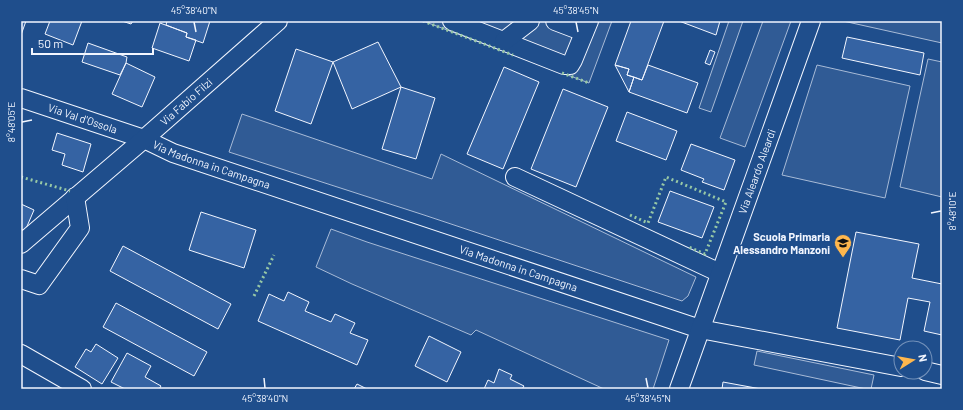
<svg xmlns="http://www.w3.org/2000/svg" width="963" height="410" viewBox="0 0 963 410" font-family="Barlow,sans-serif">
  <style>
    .built { fill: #305b95; stroke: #a8bbd7 }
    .building { fill: #3563a3; stroke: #f2f6ff }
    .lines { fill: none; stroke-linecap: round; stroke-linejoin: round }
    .minor-casing { stroke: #f2f6ff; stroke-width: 20 }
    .minor { stroke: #1f4e8c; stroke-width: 18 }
    .hedge { stroke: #97c8a6; stroke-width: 3; stroke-dasharray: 2 3; stroke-linecap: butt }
    .ticks { fill: none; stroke: #f2f6ff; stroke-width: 1.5 }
    .labels { text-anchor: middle; stroke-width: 3; stroke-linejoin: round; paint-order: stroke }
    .street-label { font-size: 11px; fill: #f2f6ff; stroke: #1f4e8c }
    .poi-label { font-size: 11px; font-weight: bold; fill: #f2f6ff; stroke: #1f4e8c; text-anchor: end }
    .neatline { fill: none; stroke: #f2f6ff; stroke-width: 1.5 }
    .ticks-label { font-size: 10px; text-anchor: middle; fill: #f2f6ff }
  </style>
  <rect width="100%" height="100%" fill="#1f4e8c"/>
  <path class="built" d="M423,21H612L589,83Z
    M729,21H743L711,112L699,108Z
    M763,21H791L745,147L720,138Z
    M843,21H942V43Z
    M928,59L942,62V197L900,187Z
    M817,65L910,86L885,198L782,175Z
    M242,114L432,179L441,154L696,277L688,296L682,301L424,215L229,152Z
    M331,229L367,242L669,340L653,389H604L476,330L471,335L352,284L316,267Z
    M757,351L874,375L871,389H866L754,365Z"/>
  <path class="building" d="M21,21H26L21,35Z
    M50,21H82L73,45L45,34Z
    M122,21H133L131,24Z
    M167,21H210L203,43L186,37L187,33L166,25Z
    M631,21H664L642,80L627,75L629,69L615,65Z
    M679,21H720L716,35Z
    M160,23L187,33L186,37L196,40L189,61L152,48Z
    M847,37L924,53L920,75L842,58Z
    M378,42L401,87L352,109L333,62Z
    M88,43L127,57L126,63L120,75L82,62Z
    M296,49L333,62L311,124L275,111Z
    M710,50L715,52L710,65L705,63Z
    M126,63L155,77L142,107L112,94Z
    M615,65L629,69L627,75L634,77L629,92Z
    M648,65L698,83L687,113L629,92L634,77L642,80Z
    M504,67L539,82L503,169L467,154Z
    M401,87L435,98L416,159L382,149Z
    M563,89L608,107L576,187L531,169Z
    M627,112L677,131L666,160L616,141Z
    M57,133L91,144L83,172L62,165L65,154L52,150Z
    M691,144L735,160L724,190L702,182L704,179L681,170Z
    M670,191L714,207L702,238L658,222Z
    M21,204L34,210L25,231L21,229Z
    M201,212L256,230L244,268L189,250Z
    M856,232L919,244L912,278L942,284V335L924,331L930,302L908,298L900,340L837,328Z
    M123,246L231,304L218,329L110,271Z
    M288,292L309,302L305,311L331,322L335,314L355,323L350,333L368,340L357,365L258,321L269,294L284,301Z
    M116,303L207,352L194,376L103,327Z
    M429,336L461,352L447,382L415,366Z
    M96,344L118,358L102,384L75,367L86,349L91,352Z
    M127,353L151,366L145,377L161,386L159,389H125L111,382Z
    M499,369L512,375L510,379L524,386L522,389H484L488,380L494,383Z
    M723,382L761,389H722Z
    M357,384L367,389H354Z"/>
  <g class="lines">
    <defs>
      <g id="minor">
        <path d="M452,21L564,65H570L573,60L589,21"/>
        <path d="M555,21L584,32"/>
        <path d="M504,41L530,21"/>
        <path id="s1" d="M21,98L144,139L173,153L700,329L901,367"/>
        <path d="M515,177L720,273"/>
        <path id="s2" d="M21,244L144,139L278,21"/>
        <path d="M21,279L39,285L80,228L75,197"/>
        <path d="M21,354L82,389"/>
        <path d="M925,371L942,375"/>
        <path id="s3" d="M679,389L811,21"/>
      </g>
    </defs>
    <use href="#minor" class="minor-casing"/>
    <use href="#minor" class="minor"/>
    <path class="hedge" d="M423,21L513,55
      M562,73L589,83
      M21,177L70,191
      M630,215L648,223L666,177L726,202L705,254L689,247
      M254,296L274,255"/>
  </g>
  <path class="ticks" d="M194,22L196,32M576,22L578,32M22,122L32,120M931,213L941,211M264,378L265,388M646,378L648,388"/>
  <defs>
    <symbol id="school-pin" viewBox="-11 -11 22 30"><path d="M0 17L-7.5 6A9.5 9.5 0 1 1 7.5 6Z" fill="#ffb74d" stroke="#1f4e8c"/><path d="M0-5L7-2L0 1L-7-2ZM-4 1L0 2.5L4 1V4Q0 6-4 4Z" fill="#111"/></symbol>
  </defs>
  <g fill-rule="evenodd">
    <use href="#school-pin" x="833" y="233" width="20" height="27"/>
  </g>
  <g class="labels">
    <g class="street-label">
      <text dy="4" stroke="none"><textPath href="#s2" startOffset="218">Via Fabio Filzi</textPath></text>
      <text dy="4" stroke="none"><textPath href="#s1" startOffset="65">Via Val d'Ossola</textPath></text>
      <text dy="4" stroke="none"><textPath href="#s1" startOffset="202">Via Madonna in Campagna</textPath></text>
      <text dy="4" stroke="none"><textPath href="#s3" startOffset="231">Via Aleardo Aleardi</textPath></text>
      <text dy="4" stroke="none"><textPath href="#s1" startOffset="526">Via Madonna in Campagna</textPath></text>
    </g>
    <g class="poi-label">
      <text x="830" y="241">Scuola Primaria<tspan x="830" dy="13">Alessandro Manzoni</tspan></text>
    </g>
  </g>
  <rect width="963" height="410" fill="none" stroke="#1f4e8c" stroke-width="44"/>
  <g transform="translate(913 360) rotate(79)"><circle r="19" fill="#1f4e8c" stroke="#7391ba"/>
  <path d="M0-3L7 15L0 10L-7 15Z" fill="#ffb74d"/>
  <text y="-6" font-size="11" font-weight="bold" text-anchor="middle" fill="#f2f6ff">N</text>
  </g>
  <path d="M32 48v6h121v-6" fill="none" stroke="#f2f6ff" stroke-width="2"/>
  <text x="38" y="48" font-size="12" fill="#f2f6ff" stroke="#1f4e8c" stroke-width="3" paint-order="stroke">50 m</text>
  <rect x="22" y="22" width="919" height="366" class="neatline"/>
  <g class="ticks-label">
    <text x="194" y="14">45°38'40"N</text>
    <text x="576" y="14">45°38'45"N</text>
    <text transform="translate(11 122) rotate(-90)" y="4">8°48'05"E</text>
    <text transform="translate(952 211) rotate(-90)" y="4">8°48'10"E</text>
    <text x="265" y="402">45°38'40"N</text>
    <text x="648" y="402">45°38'45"N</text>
  </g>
</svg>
